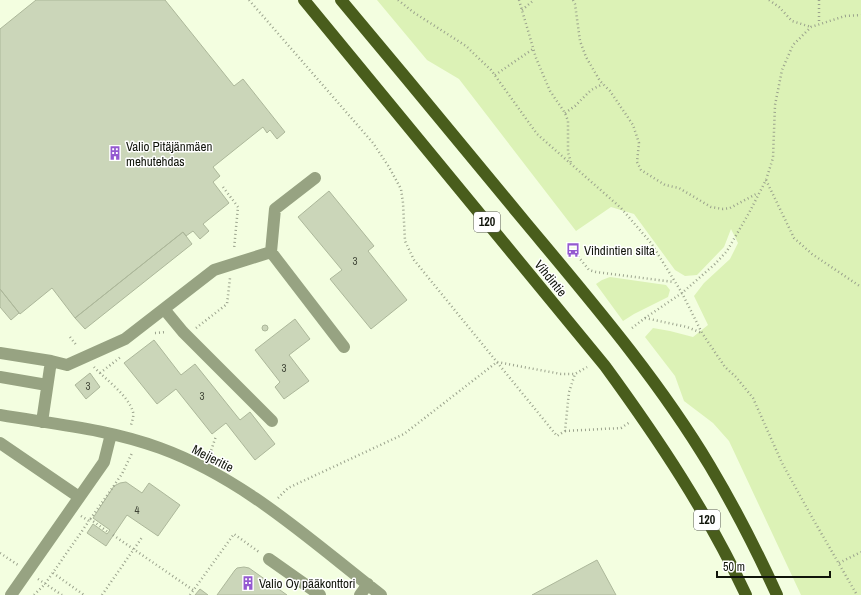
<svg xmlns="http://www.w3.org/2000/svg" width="861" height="595" viewBox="0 0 861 595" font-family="'Archivo Narrow',sans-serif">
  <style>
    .green { fill: #dcf2b6 }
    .building { fill: #cbd6b9; stroke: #acb79a }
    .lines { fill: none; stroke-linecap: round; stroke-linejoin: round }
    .path { stroke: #9aa28c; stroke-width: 2.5; stroke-dasharray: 1 3; stroke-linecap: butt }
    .minor { stroke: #97a382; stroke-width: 12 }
    .major { stroke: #495d1c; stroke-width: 12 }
    .labels { text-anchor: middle; stroke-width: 3; stroke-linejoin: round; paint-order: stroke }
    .number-label { font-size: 11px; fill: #3f4436 }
    .shield { fill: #fff; stroke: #585a54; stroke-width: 1 }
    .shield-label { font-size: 12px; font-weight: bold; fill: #10140a }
    .poi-label { font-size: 13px; fill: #10140a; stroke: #fff; text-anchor: start }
    .street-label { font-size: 13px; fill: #10140a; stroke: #fff }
  </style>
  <rect width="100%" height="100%" fill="#f3fee0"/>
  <path class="green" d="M377,0H861V595H801L729,441L713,423L684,401L675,376L645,337L653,328L670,331L693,337L708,325L694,296L704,283L730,259L738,243L731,229L724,247L697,275L685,276L675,270L634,214L611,207L576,231L459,79L427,60Z
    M610,277L666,285L670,290L668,297L634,314L623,321L596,284L602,280Z"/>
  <path class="building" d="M36,0H165L234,86L243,79L285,132L277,139L270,130L267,133L263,127L213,167L220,176L213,182L229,203L203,224L209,231L200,239L193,231L186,236L183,232L75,318L52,288L20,314L0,289V29Z
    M329,191L374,246L368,251L407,300L371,329L330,279L342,270L298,217Z
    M183,232L192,244L85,329L75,318Z
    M0,289L19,313L11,320L0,307Z
    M295,319L310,339L289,355L309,381L284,399L275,387L280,382L255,350Z
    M262 328a3 3 0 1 1 6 0a3 3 0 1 1-6 0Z
    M154,340L181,375L195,364L240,420L250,412L275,444L255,460L226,423L212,434L176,389L157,404L124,363Z
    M90,373L100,387L86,399L75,385Z
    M126,482L142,493L149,483L180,505L158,536L127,515L106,546L87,533L93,524L107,534L110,530L93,518L114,486L120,483Z
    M597,560L616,595H532Z
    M244,567L249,568L287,595H217L235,570L237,568Z
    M200,589L208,595H195Z"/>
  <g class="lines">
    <path class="path" d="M249,0L373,143L389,167L401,189L403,203L405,241L414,260L557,436L565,431L569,392L575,374L587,367
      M398,0L413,12L466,46L491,70L537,134L621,208L651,243L682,293L702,333L725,367L736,377L753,398L782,463L813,519L857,595
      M519,0L536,58L550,91L565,113L568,121V152L571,163
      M573,0L575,4L580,41L586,57L600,81L610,91L633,125L639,143L637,162L641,170L665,185L679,188L711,207L723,209L730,208L758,193
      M769,0L779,7L792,21L811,27
      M819,0V24
      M522,10L534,0
      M495,75L533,49
      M565,113L575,106L591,90L603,84
      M766,180L794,238L812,254L861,287
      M223,187L238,207L234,249
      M573,250L589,270L596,272L674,282
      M645,318L687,327L702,333
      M196,328L227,304L230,278
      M632,328L645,318L682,293L715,264L727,251L749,213L766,180L773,158L775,105L782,70L793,45L811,27L845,16L861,15
      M155,333L166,332
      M70,337L77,346
      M94,367C105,379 129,396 133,412C134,417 132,421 131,425
      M100,373L122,356
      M565,431L621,428L630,422
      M210,454L216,436
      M278,498L288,488L404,434L497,362L561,374H575
      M81,516L89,521L122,474L132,453
      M90,519L108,532
      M113,535L193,590
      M0,553L18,565
      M839,563L861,552
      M53,573L84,595
      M38,579L62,595
      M34,595L45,584L89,521
      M102,595L143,536
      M190,595L234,534L259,552"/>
    <path class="minor" d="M271,252L344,347
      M164,309L183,332L272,421
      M0,353L51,361
      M0,377L47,385
      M0,415C53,424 109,429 160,448C245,479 311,541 381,595
      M42,422L51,361L67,365L125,339L214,270L271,252L275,209L315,178
      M0,443L79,497
      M269,559L320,595
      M11,595L104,462L111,434
      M360,595L368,584"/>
    <path class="major" d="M304,0L605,366C659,440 707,512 746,595
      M341,0C403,74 465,149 526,223C591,301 658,379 710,466C735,508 757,551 777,595"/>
  </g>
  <defs>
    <symbol id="building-bare" viewBox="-9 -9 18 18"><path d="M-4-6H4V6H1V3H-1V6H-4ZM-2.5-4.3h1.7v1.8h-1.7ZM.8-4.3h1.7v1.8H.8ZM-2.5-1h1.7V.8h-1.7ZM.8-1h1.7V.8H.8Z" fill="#9459d0" stroke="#fff" stroke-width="2.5" paint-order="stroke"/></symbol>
    <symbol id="bus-bare" viewBox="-9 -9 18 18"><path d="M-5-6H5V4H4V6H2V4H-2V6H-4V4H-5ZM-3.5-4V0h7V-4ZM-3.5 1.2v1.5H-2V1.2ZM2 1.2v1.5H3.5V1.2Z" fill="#9459d0" stroke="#fff" stroke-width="2.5" paint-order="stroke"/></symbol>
  </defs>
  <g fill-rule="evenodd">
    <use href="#building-bare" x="105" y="143" width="20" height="20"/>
    <use href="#bus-bare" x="563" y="240" width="20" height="20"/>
    <use href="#building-bare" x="238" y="573" width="20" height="20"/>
  </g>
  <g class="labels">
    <g class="number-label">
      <text x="355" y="265">3</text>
      <text x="284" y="372">3</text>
      <text x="88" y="390">3</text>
      <text x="202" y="400">3</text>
      <text x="137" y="514">4</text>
    </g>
    <g class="shield">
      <rect x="474" y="212" width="26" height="20" rx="3"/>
      <rect x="694" y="510" width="26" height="20" rx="3"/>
    </g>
    <g class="shield-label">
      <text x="487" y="226">120</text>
      <text x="707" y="524">120</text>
    </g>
    <g class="poi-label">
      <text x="126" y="151">Valio Pitäjänmäen<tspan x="126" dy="15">mehutehdas</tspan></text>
      <text x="584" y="255">Vihdintien silta</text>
      <text x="259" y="588">Valio Oy pääkonttori</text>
    </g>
    <g class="street-label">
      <text transform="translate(551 278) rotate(51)" y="5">Vihdintie</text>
      <text transform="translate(213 458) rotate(27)" y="5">Meijeritie</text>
    </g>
  </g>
  <path d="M717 571v6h113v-6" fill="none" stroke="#10140a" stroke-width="2"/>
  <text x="723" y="571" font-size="12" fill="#10140a" stroke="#ffffff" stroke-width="3" paint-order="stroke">50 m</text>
</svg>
